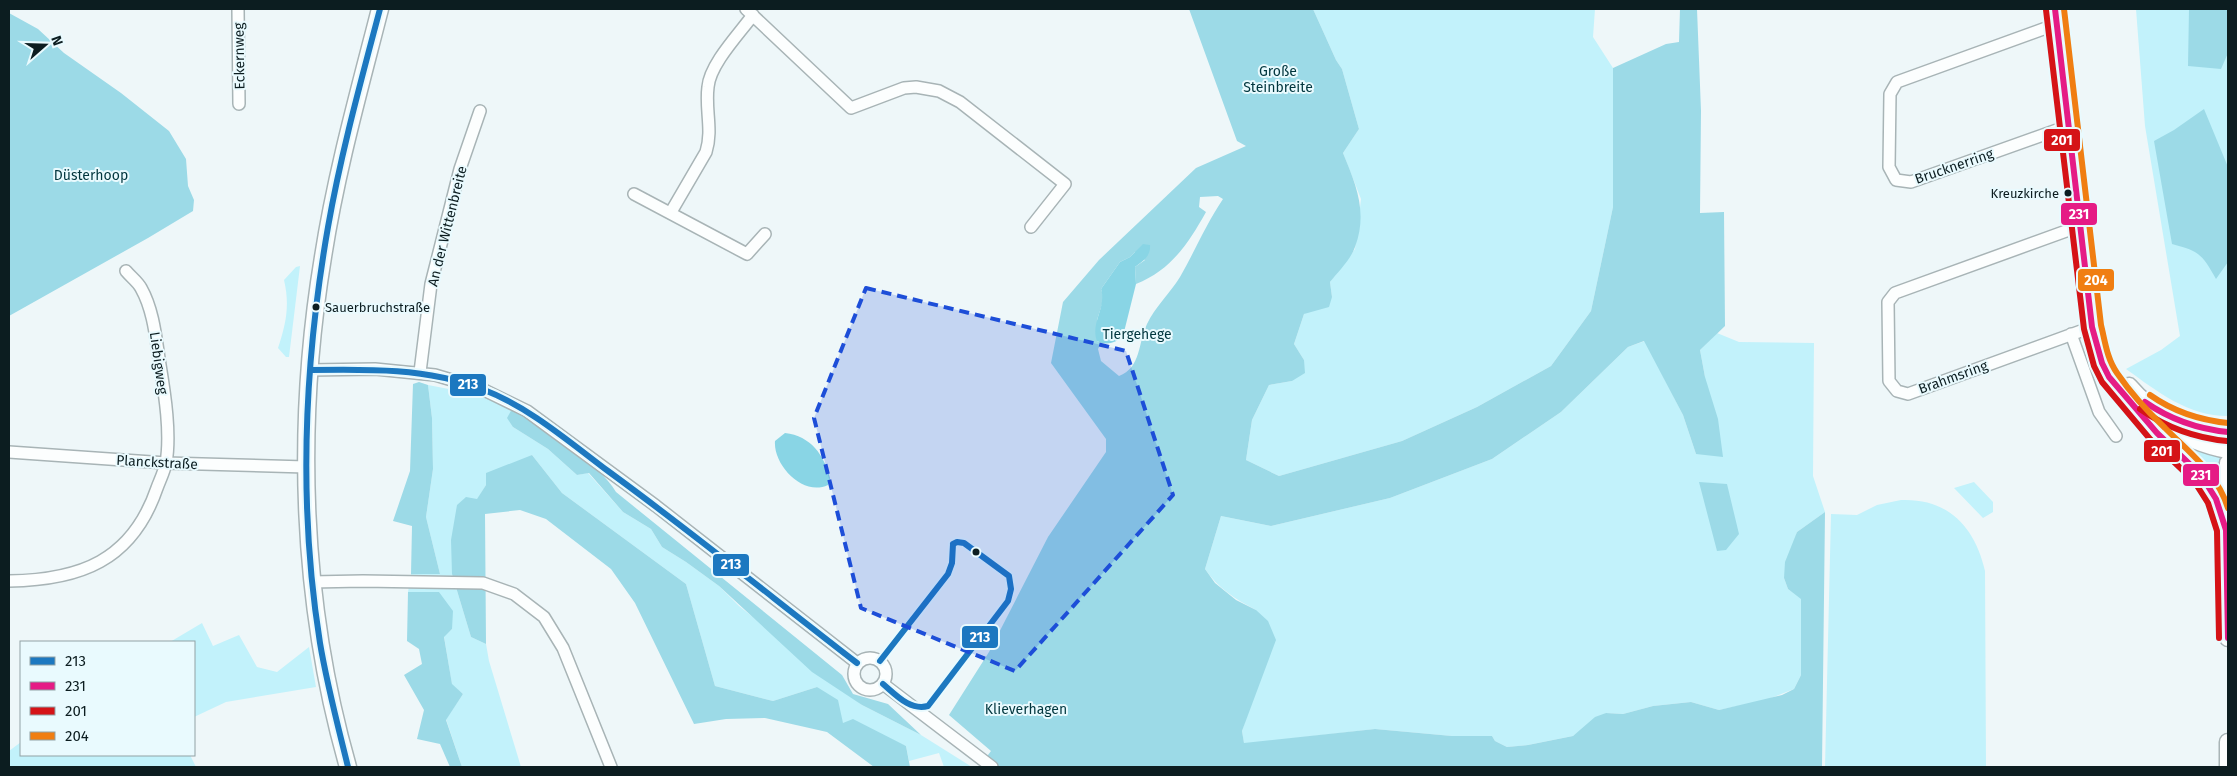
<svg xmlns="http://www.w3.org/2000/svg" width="2237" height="776" viewBox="0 0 2237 776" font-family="'Fira Sans',sans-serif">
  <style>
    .green { fill: #c2f2fb }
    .forest { fill: #9cdae7; fill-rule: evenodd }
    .water { fill: #89d5e5 }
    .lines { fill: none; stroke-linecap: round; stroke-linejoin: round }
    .street-casing { stroke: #a8b4b6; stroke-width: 14 }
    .secondary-casing { stroke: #a8b4b6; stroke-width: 19 }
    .street { stroke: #fcfefe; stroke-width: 11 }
    .secondary { stroke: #fcfefe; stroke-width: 16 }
    .bus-1-casing { stroke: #e9fafe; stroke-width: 10 }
    .bus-2-casing { stroke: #e9fafe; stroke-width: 10 }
    .bus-3-casing { stroke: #e9fafe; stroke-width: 10 }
    .bus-4-casing { stroke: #e9fafe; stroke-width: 10 }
    .bus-1 { stroke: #1c78c0; stroke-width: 6 }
    .bus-2 { stroke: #e51b85; stroke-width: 6 }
    .bus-3 { stroke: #d51317; stroke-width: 6 }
    .bus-4 { stroke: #f07e12; stroke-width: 6 }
    .marked { fill: #1d4ed8; fill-opacity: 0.2; stroke: #1d4ed8; stroke-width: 4; stroke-dasharray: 10 6; stroke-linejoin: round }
    .bus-dot { fill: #0c1d20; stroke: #e9fafe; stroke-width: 2 }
    .labels { text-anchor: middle; stroke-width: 4; stroke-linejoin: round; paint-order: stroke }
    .bus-label { font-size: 13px; fill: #0c1d20; stroke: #e9fafe; text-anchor: end }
    .street-label { font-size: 14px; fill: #0c1d20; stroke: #e9fafe }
    .park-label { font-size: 14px; fill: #01363e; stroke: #e9fafe }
    .line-badge { stroke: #e9fafe; stroke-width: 2 }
    .badge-label { font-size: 14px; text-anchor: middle; font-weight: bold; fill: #fff }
  </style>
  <rect width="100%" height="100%" fill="#eef7f9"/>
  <path class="green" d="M1313,9H1595L1593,37L1613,68V207L1591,311L1551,366L1477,407L1402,441L1279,476L1246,460L1252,420L1269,385L1292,381L1304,360L1294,344L1304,314L1332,297L1330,282L1355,249L1361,199L1343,153L1359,129L1342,69L1336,60Z
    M2136,9H2228V416C2188,416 2158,392 2126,369L2161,350L2180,336L2145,126Z
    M300,266L289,357H286L278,348C286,324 290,305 284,280L296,267Z
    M1717,333L1739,342L1814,343L1813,476L1825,512L1797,532L1784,578L1788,589L1801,598V675L1794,689L1766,700L1719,710L1691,702L1653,706L1623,714L1606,713L1573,736L1528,745L1507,747L1495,741L1492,736H1452L1375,729L1244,744L1242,731L1251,703L1256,610C1235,599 1218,588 1205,569L1221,516L1271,526L1390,498L1492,459L1561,412L1628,347L1645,341L1683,415L1696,454L1705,377L1700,350Z
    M428,385L485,396L512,409L513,427L548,449L577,475L588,473L623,512L651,529L662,547L686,562L719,586L739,606L862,705L921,735L972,767H944L939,753L909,761L906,746L843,723L817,687L773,701L715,686L686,584L562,493L532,455L486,485L477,500L452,574L471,637L486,644L489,661L521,767H462L446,719L463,694L452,685L444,636L452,629L439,592H408L411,574H440L426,517L433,469L432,418Z
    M2177,441L2222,455V469L2207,474Z
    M1974,482L1993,502V512L1983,518L1954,488Z
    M1901,500C1948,498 1975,527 1985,571L1986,767H1825L1831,514L1857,515L1877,505Z
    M202,623L213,646L239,635L257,667L277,672L309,647L316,687L226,702L194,717V642H170Z
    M21,742V755H190L196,767H9V751Z"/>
  <path class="forest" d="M1189,9H1313L1336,60L1342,69L1359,129L1343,153C1356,185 1368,212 1355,247C1351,259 1338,272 1330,282L1332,297L1329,307L1304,314L1294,344L1304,360L1305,373L1292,381L1269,385L1252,420L1246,460L1279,476L1402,441L1477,407L1551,366L1591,311L1613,207V68L1666,44L1679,42L1680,9H1697L1701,111L1700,213L1724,212L1725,326L1700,350L1705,377L1718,419L1723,457L1696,454L1683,415L1644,341L1628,347L1561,412L1492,459L1390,498L1271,526L1221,516L1205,569L1215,583L1236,600L1256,610L1268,621L1276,640L1242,731L1244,743L1375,729L1452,736H1492L1495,741L1507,747L1528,745L1573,736L1595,717L1606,713L1623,714L1653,706L1691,702L1719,710L1782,695L1794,689L1801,675V599L1788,589L1784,578L1785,562L1797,532L1825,512L1822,767H979L991,751L949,715L989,652L1048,537L1106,452V439L1051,363L1063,302L1099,260L1196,168L1246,146L1237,141ZM1218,196L1223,199C1206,224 1195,251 1180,277C1170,293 1155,307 1147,324C1138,343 1141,368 1119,376L1101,361L1098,349L1101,343L1097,341V320L1104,298L1101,289L1120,262L1130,257L1135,252L1145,260L1135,267L1136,284C1171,270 1188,244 1206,212L1199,207L1200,197Z
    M2189,9H2228V53L2221,69L2188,66Z
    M9,13L38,29L64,53L121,93L169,131L186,159L188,186L194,200L193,211L148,238L9,316Z
    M2204,109L2228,167V262L2216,279C2202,254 2199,251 2172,244L2154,141L2174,130Z
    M419,382L428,385L432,418L433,469L426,517L440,574H411L412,526L393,521L410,471L413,384Z
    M512,409C540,428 600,463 616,492L842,675L853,694L888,704L921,735L862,705L812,672L719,586L686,562L662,547L651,529L623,512L589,473L577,475L548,449L513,427L507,418Z
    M532,455L562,493L686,584L715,686L773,701L817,687L838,700L843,723L853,719L906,746L910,767H874L827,732L765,718L726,719L694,724L635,603L611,569L546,519L520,510L485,514L486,644L471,637L452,574L451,540L457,505L466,497L477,499L486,485V473Z
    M1699,482L1727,484L1739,534L1726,550L1717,551Z
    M408,592H439L453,611L452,629L444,637L452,684L463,694L446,720L462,767H450L440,744L417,739L424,710L404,675L422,664L419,649L407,641Z"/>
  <path class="water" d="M1143,244L1150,245C1151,256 1143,261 1135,267L1136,284L1123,336C1116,343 1106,346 1097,341C1090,323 1107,307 1101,289L1120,262L1130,257Z
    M785,433C811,436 824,455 830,478L828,485C803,497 773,465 775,441Z"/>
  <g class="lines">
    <defs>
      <path id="street" d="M238,9L239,104
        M746,9L851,108L904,88L916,87L939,91L960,102L1065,184L1031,227
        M2057,28H2046L1897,82L1890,94L1889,167L1896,180L1911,182L2068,126
        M634,194L747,254L765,234
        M671,212L706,152C713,130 705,110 708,87C710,64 739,34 753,15
        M2080,226L1895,293L1888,302L1889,381L1897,391L1908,394L2092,327
        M2071,334L2099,412L2116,436
        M310,370L375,369L435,375L482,389L527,411L656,506L857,663
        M420,372L431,284L460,169L480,111
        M9,452L166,463L306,467
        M9,581C80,580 132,561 157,488C160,480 164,472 166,463C171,434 165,395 160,365C156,340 154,311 141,288C138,282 131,277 126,271
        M311,582L363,581L483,583L514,594L544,617L563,648L611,767
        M854 674a16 16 0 1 1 32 0a16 16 0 1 1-32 0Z
        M883,684L992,767"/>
      <path id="secondary" d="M2055,9L2092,327L2102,363L2109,377L2157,433L2186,459L2205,481L2216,499L2226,530
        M2129,386C2154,416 2190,430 2228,432
        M2161,424C2183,436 2204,446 2228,450
        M2228,463L2226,530L2228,638
        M348,767C301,603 295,426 323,257C336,173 359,91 380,9
        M2228,767V742"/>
    </defs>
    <use href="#street" class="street-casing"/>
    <use href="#secondary" class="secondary-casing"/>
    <use href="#street" class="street"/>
    <use href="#secondary" class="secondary"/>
    <defs>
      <path id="bus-1" d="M310,370C368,369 427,368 482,389C529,407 568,441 608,471C693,533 774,599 857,663
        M880,661L948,574L952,563L953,544
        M883,684C896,695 910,711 928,706L1008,601L1011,589L1009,576L964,543L957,542L953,544
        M348,767C338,726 327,685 320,643C298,505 304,364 328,227C341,153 361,81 380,9"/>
      <path id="bus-2" d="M2055,9L2092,327L2102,363L2109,377L2157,433L2201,475L2216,499L2226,530L2228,638
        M2145,402C2171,420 2197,429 2228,432"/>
      <path id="bus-3" d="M2046,10L2084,329L2094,366L2102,382L2150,439L2194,481L2208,503L2217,531L2219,638
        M2140,409C2167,428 2195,438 2227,441"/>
      <path id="bus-4" d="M2064,9L2101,325C2105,341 2107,359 2117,373C2130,392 2148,412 2165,428C2190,453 2217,473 2228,508
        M2150,395C2174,412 2199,420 2228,423"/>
    </defs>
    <use href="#bus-1" class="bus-1-casing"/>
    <use href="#bus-2" class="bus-2-casing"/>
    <use href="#bus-3" class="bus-3-casing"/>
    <use href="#bus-4" class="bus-4-casing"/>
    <use href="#bus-1" class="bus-1"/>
    <use href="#bus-2" class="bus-2"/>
    <use href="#bus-3" class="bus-3"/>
    <use href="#bus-4" class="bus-4"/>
  </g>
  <path class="marked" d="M866,288L1126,351L1173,495L1015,671L861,608L814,418Z"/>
  <g class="bus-dot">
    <circle cx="2068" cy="193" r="4.5"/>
    <circle cx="316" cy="307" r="4.5"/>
    <circle cx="976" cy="552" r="4.5"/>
  </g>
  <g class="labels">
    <g class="bus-label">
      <text x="2059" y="198">Kreuzkirche</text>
      <text x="325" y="312" text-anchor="start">Sauerbruchstraße</text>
    </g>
    <g class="street-label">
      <text transform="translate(239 56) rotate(-91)" y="5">Eckernweg</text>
      <text transform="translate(1954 166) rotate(-19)" y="5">Brucknerring</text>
      <text transform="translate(447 226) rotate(-76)" y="5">An der Wittenbreite</text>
      <text transform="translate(159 363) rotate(82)" y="5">Liebigweg</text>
      <text transform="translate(1953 377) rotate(-20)" y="5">Brahmsring</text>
      <text transform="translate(157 462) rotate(3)" y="5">Planckstraße</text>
    </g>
    <g class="park-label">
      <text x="1278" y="76">Große<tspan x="1278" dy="16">Steinbreite</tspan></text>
      <text x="91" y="180">Düsterhoop</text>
      <text x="1137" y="339">Tiergehege</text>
      <text x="1026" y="714">Klieverhagen</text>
    </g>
  </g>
  <g class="line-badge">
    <rect x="2043" y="128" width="38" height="24" rx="5" fill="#d51317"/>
    <rect x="2060" y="202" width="38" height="24" rx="5" fill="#e51b85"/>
    <rect x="2077" y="268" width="38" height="24" rx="5" fill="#f07e12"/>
    <rect x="449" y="373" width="38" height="24" rx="5" fill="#1c78c0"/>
    <rect x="2143" y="439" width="38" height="24" rx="5" fill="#d51317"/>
    <rect x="2182" y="463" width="38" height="24" rx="5" fill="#e51b85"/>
    <rect x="712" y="553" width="38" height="24" rx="5" fill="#1c78c0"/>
    <rect x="961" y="625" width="38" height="24" rx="5" fill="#1c78c0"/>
  </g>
  <g class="badge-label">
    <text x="2062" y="145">201</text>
    <text x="2079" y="219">231</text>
    <text x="2096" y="285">204</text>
    <text x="468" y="389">213</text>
    <text x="2162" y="456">201</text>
    <text x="2201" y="480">231</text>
    <text x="731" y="569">213</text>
    <text x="980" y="642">213</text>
  </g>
  <rect width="2237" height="776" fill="none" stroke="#0c1d20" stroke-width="20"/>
  <rect x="20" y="641" width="175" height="115" fill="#e9fafe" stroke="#91a2a5"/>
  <rect x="30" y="657" width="25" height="8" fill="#1c78c0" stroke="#91a2a5"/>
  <text x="65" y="666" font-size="15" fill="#0c1d20">213</text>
  <rect x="30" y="682" width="25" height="8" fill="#e51b85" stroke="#91a2a5"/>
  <text x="65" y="691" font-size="15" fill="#0c1d20">231</text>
  <rect x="30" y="707" width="25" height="8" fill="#d51317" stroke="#91a2a5"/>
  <text x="65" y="716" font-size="15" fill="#0c1d20">201</text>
  <rect x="30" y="732" width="25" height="8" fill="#f07e12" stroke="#91a2a5"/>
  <text x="65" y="741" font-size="15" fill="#0c1d20">204</text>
  <g transform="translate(45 45) rotate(70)" stroke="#e9fafe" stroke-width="4" paint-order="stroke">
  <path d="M0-4L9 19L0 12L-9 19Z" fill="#0c1d20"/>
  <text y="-8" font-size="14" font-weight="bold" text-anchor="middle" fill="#0c1d20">N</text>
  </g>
</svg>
